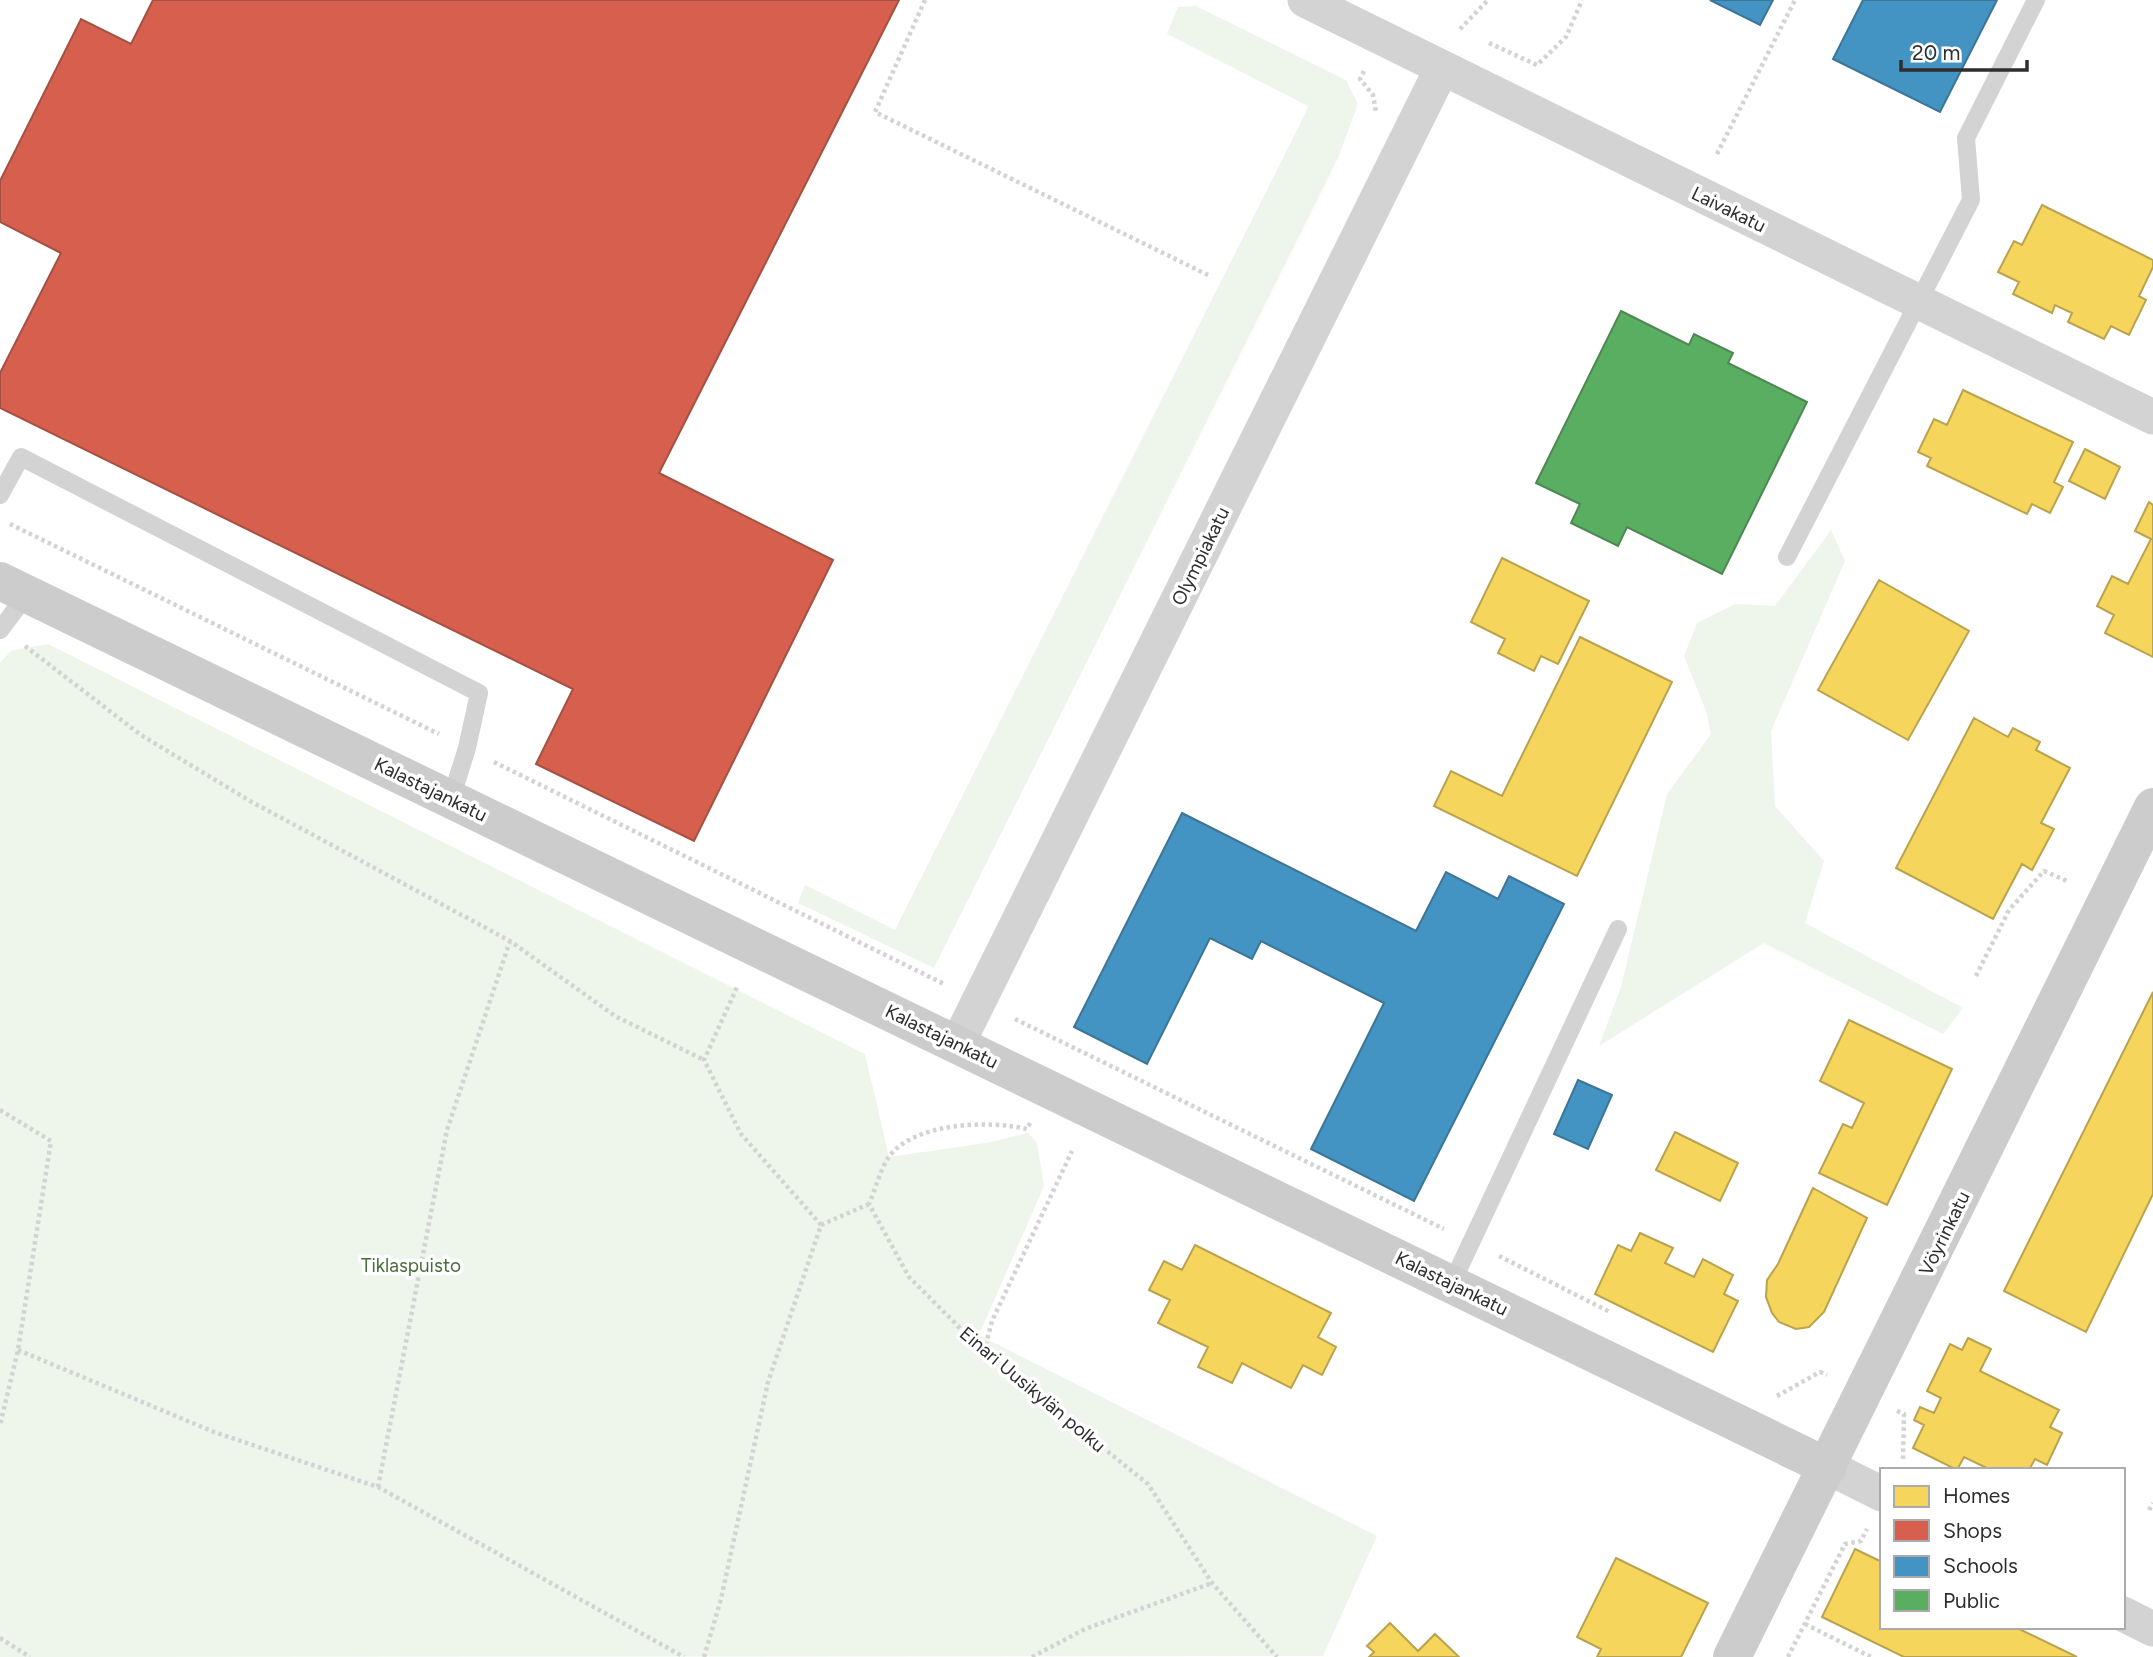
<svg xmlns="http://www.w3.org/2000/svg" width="2153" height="1657" viewBox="0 0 2153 1657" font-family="Figtree,sans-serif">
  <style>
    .green { fill: #eef5eb }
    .homes { fill: #f6d55c; stroke: #baa34e; stroke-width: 2 }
    .shops { fill: #d6604d; stroke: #a45144; stroke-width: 2 }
    .schools { fill: #4393c3; stroke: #3d7596; stroke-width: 2 }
    .public { fill: #5aae61; stroke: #4d8852; stroke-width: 2 }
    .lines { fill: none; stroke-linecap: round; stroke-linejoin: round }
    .path { stroke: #d3d3d3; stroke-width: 4.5; stroke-dasharray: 3.5 3.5; stroke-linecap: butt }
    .lane { stroke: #d3d3d3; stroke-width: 18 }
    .street { stroke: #d3d3d3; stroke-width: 35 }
    .secondary { stroke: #ccc; stroke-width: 38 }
    .labels { text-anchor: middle; stroke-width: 7; stroke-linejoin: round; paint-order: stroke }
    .street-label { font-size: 19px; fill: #2e2e2e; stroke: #fff }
    .park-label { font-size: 19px; fill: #476d39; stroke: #fff }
  </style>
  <rect width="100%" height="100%" fill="#fff"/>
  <path class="green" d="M1196,6L1346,80L1358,104L1338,158L934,968L798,903L805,885L895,930L1304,116L1308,106L1167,34L1178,7Z
    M1831,530L1845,561L1771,731L1775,806L1824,861L1805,923L1963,1008L1943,1034L1764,943L1599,1046L1621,987L1667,794L1711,734L1706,711L1684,656L1697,623L1735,604L1775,606Z
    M48,644L865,1054L889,1157L986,1143L1028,1133L1037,1143L1044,1186L979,1335L1377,1536L1323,1656L0,1657V663L11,651Z"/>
  <path class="homes" d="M2042,205L2153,260V267L2139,296L2146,300L2129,335L2111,326L2104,339L2068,322L2072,313L2055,305L2052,313L2013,294L2019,282L1998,272L2014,241L2022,245Z
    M1963,390L2073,442L2054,482L2063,487L2050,513L2032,504L2027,514L1927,466L1931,458L1918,452L1934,419L1947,425Z
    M2085,449L2120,467L2105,499L2069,481Z
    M2149,502L2153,505V657L2105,633L2114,615L2097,606L2112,576L2128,584L2151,539L2135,531Z
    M1502,558L1589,601L1558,664L1541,656L1534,671L1498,653L1505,639L1471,622Z
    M1879,580L1969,631L1908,740L1818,690Z
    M1580,637L1672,682L1577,876L1434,806L1451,771L1502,796Z
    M1974,718L2008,737L2013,728L2040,742L2036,750L2070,768L2041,823L2054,829L2032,870L2022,864L1993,919L1896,868Z
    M2153,992V1194L2086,1332L2004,1291Z
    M1849,1020L1952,1069L1887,1205L1819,1173L1843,1124L1852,1128L1864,1103L1820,1081Z
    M1675,1132L1738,1163L1720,1201L1656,1170Z
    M1813,1188L1867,1218L1824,1312L1809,1327L1796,1329L1779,1322L1772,1313L1766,1297L1767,1280L1778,1264Z
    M1640,1233L1673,1248L1665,1263L1694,1277L1703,1259L1733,1275L1724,1294L1738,1301L1713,1352L1595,1294L1618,1245L1631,1251Z
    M1195,1245L1331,1313L1318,1337L1336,1347L1322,1375L1303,1365L1291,1388L1242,1363L1232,1383L1198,1367L1208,1347L1158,1323L1170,1300L1149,1290L1164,1261L1182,1270Z
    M1968,1338L1991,1349L1980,1371L2059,1410L2050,1427L2062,1433L2047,1465L2035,1459L2029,1470H1991L1964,1457L1957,1470L1913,1448L1924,1425L1914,1420L1920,1407L1934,1413L1941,1398L1927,1391L1950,1344L1962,1350Z
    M1855,1549L1882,1562V1627H2015L2077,1657H1904L1822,1617Z
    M1616,1558L1708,1603L1681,1657H1597L1601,1649L1577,1637Z
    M1390,1623L1418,1651L1435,1634L1459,1657H1369L1374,1652L1367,1646Z"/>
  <path class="shops" d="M153,0H899L659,473L833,560L694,841L536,764L573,689L0,408V373L61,253L0,222V181L81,19L131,44Z"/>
  <path class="schools" d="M1710,0H1773L1760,25Z
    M1863,0H1997L1940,112L1833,59Z
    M1182,813L1416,931L1446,872L1498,899L1509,876L1564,904L1414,1201L1311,1149L1384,1003L1261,941L1252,959L1210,938L1147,1064L1074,1027Z
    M1578,1080L1612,1095L1588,1149L1554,1134Z"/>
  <path class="public" d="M1621,311L1689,345L1694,334L1733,353L1728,363L1807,402L1722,574L1627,527L1618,546L1571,523L1580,504L1536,483Z"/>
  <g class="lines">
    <path class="path" d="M925,0L875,112L1208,275
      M1460,29L1488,0
      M1489,43L1537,65L1566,37L1582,0
      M1364,71L1360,79L1373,95L1376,112
      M1717,154L1795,0
      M10,524L439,734
      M25,646L141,735L250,801L510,941L615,1016L704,1060
      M494,762L944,984
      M1976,976L2009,910L2044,871L2067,881
      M1015,1019L1444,1229
      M0,1110L51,1141L18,1350L0,1425
      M1030,1123L1027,1129C989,1120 913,1122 888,1158C880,1171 875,1190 869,1204L909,1277L984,1352L1148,1484L1212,1583L1277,1657
      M821,1225L869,1204
      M1499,1256L1610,1312
      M18,1350L214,1432L378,1487L684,1657
      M984,1352L992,1321L1072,1151
      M1777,1396L1820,1372L1827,1375
      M1897,1411L1904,1414L1903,1460
      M378,1487L447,1130L510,941
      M2149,1510L2153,1503
      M1805,1624L1871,1657
      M0,1638L30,1657
      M704,1657L721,1599L768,1382L821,1225L741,1134L704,1060L738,985
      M1032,1657L1085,1629L1212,1583
      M1788,1657L1845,1544L1861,1541L1867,1529"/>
    <path class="lane" d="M0,495L21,457L479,693L467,748L451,799
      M1787,557L1971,200L1966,138L2036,0
      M0,630L27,594
      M1452,1283L1618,929"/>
    <path class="street" d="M1305,0L2153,417
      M958,1043L1442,68
      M1828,1467L1882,1494
      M2123,1614L2153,1629"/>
    <path class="secondary" d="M0,581L1828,1467
      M1732,1657L2153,807"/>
  </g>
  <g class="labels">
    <g class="street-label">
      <text transform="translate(1729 209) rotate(26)" y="7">Laivakatu</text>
      <text transform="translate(1200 556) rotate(-64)" y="7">Olympiakatu</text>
      <text transform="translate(431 789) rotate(26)" y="7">Kalastajankatu</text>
      <text transform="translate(942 1036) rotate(26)" y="7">Kalastajankatu</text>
      <text transform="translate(1944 1233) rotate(-64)" y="7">Vöyrinkatu</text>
      <text transform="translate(1452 1283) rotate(26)" y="7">Kalastajankatu</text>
      <text transform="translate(1033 1389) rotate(40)" y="7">Einari Uusikylän polku</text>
    </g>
    <g class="park-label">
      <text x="411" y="1272">Tiklaspuisto</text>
    </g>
  </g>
  <rect x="1880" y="1468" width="245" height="161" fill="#ffffff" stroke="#ababab" stroke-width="2"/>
  <rect x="1894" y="1486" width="35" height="21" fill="#f6d55c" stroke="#ababab" stroke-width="2"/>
  <text x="1943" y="1503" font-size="21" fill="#2e2e2e">Homes</text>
  <rect x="1894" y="1520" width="35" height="21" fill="#d6604d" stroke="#ababab" stroke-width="2"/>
  <text x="1943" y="1538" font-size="21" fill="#2e2e2e">Shops</text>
  <rect x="1894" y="1556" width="35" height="21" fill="#4393c3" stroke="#ababab" stroke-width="2"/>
  <text x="1943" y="1573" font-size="21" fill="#2e2e2e">Schools</text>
  <rect x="1894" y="1590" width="35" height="21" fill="#5aae61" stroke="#ababab" stroke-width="2"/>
  <text x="1943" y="1608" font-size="21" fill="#2e2e2e">Public</text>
  <path d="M1901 60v10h126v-10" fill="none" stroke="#2e2e2e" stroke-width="3.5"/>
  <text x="1912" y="60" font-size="21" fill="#2e2e2e" stroke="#ffffff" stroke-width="5" paint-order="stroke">20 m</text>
</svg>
